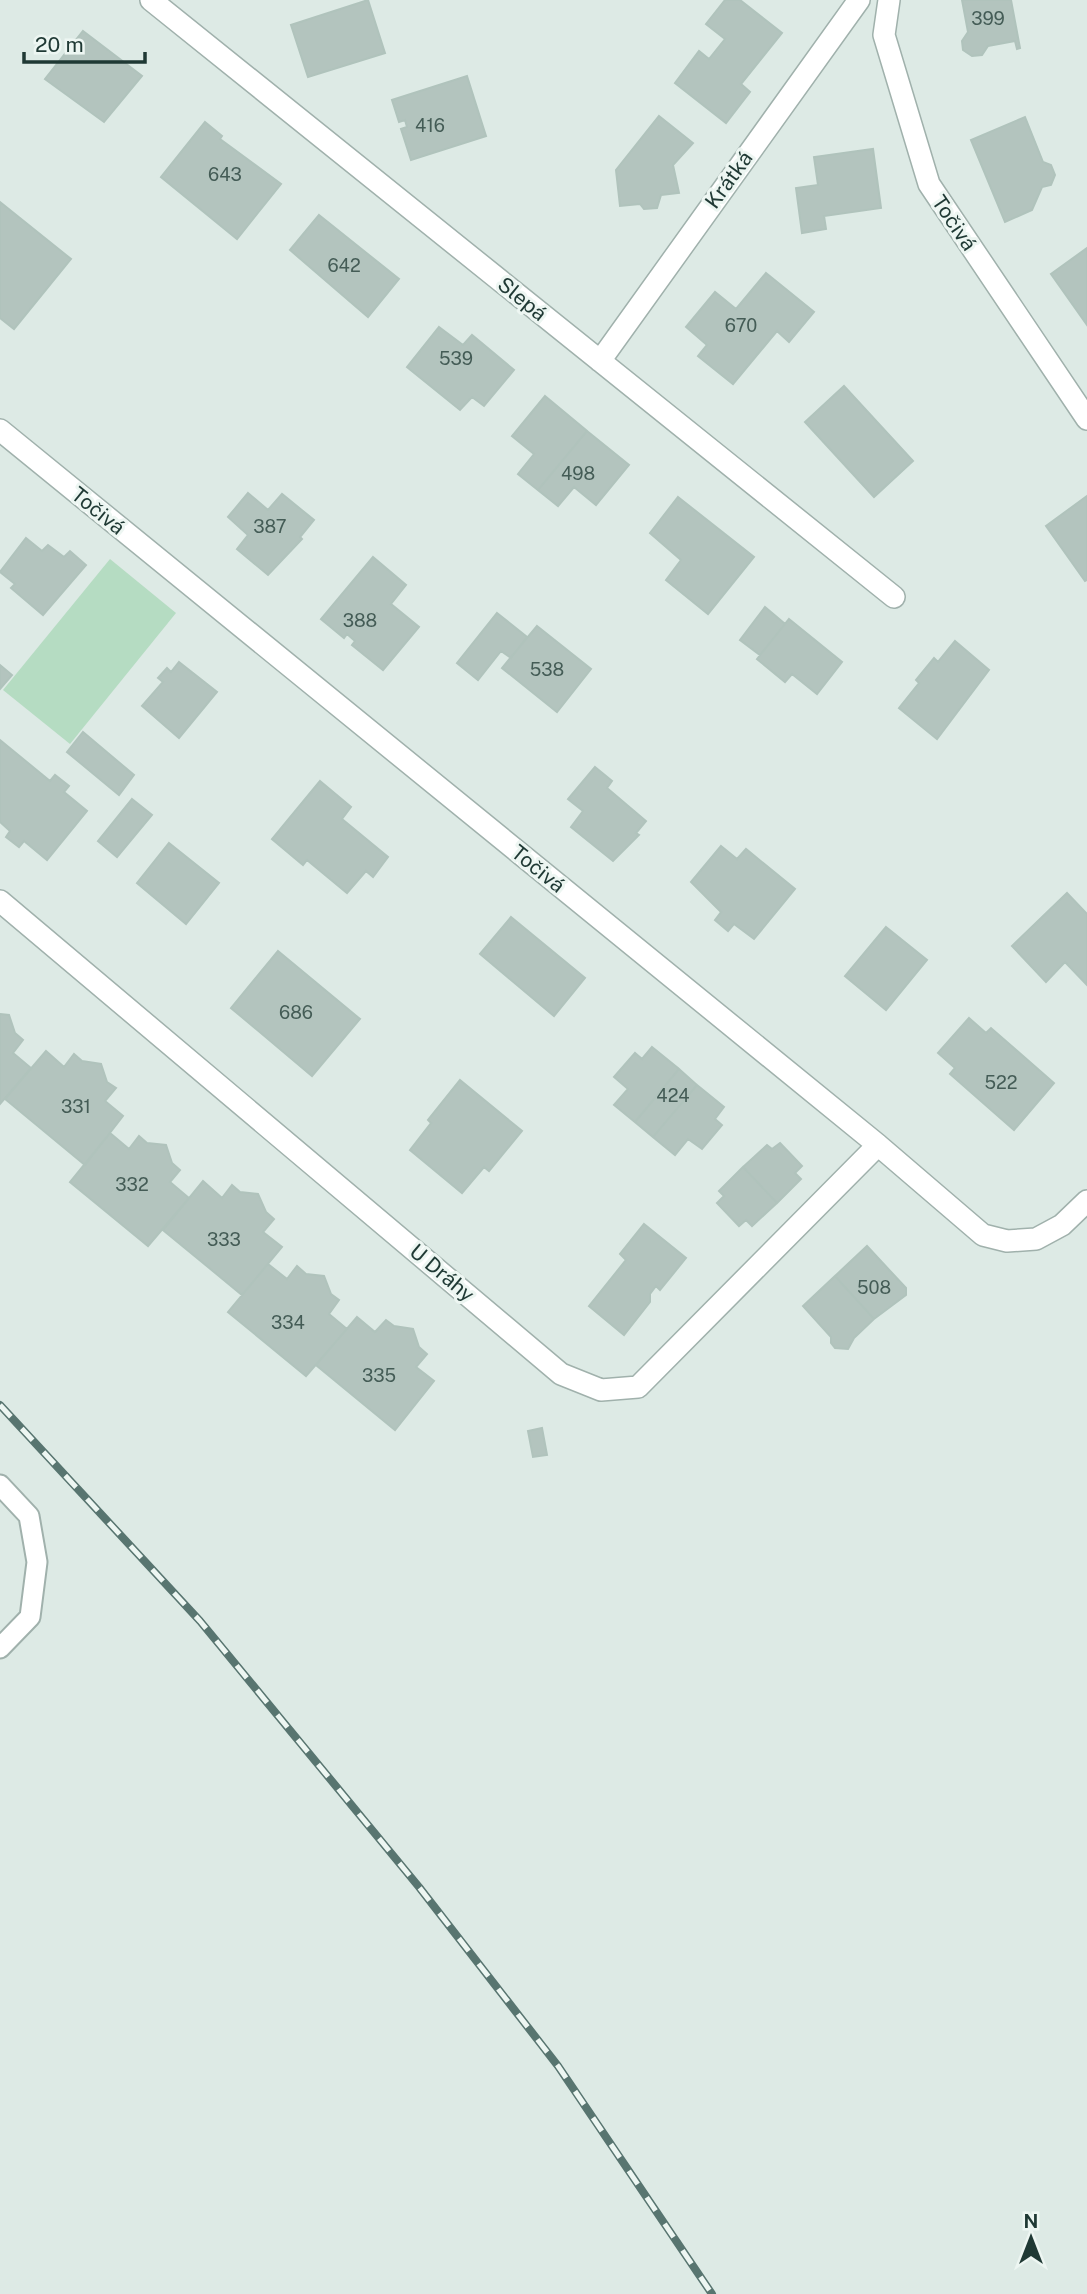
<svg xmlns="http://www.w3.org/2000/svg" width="1087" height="2294" viewBox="0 0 1087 2294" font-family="'Public Sans',sans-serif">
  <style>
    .green { fill: #b5dcc2 }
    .building { fill: #b3c4be; stroke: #b0c3bc; stroke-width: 2 }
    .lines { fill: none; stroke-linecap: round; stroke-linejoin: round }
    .service-casing { stroke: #a0b1ac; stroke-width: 23 }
    .minor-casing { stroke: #a0b1ac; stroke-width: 24 }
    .service { stroke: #fff; stroke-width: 19 }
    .minor { stroke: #fff; stroke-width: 21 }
    .rail-casing { stroke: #587570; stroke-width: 8 }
    .rail { stroke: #edf6f2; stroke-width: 5; stroke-dasharray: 16; stroke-linecap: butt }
    .labels { text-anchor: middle; stroke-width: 6; stroke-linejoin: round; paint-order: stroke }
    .number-label { font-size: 18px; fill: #445c56 }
    .street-label { font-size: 21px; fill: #1f3934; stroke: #edf6f2 }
  </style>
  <rect width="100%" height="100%" fill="#ddeae5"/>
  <path class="green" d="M110,559L176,613L70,744L3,690Z"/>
  <path class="building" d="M368,0L385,53L308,77L291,25Z
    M725,0H740L782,33L741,84L750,92L726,123L675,83L699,51L709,59L725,39L706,24Z
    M962,0H1011L1020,48L1017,49L1015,41L988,46L982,55L972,56L963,50L962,41L968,32Z
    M83,31L142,76L104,122L45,79Z
    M467,76L486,136L411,160L401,129L407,127L405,120L399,122L392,100Z
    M659,116L693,143L673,165L679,193L661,195L657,208L644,209L640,204L620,206L616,170Z
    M1025,117L1043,162L1051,165L1055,175L1051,185L1042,187L1032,210L1005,222L971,140Z
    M205,122L222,136L220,139L281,184L237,239L161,177Z
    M873,149L881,208L824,216L826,229L802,233L796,188L818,185L814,157Z
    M0,202L71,259L14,329L0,318Z
    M319,215L399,279L368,317L290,250Z
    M1087,248V325L1051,274Z
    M766,273L814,312L789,342L777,331L733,384L698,356L707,345L686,327L715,292L736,309Z
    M439,327L463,345L472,335L514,370L484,406L472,397L460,410L407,367Z
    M844,386L913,461L874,497L805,422Z
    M545,396L587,431L538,490L518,474L534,454L512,436Z
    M587,431L629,465L596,505L574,487L558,506L538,490Z
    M248,493L268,510L282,494L314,520L300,537L302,539L268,575L237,549L248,535L228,517Z
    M1087,496V580L1085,581L1046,526Z
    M678,497L754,557L708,614L666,580L681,560L650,533Z
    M26,538L42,551L48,545L64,557L70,551L86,565L43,615L11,588L15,584L0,572Z
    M373,557L406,585L391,604L419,627L383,670L352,645L355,641L347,634L344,638L321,619Z
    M765,607L785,624L760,655L740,640Z
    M497,613L527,637L511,658L501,651L478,680L457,663Z
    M789,619L842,662L817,694L792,674L785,682L757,659Z
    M537,626L591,669L557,712L502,668Z
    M955,641L989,670L937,739L899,708L919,683L916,680L934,658L938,662Z
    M179,662L217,692L179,738L142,706L163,682L158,678L167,668L171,672Z
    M0,665L12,675L0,689Z
    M83,732L134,775L119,795L67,752Z
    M0,740L50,781L55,775L69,786L64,792L87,811L47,860L24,841L19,847L6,837L10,831L0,822Z
    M595,767L612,781L607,788L646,821L636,833L639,835L613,861L571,827L583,811L568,799Z
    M320,781L351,807L342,819L388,857L373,877L366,871L347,893L307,860L303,865L272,839Z
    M132,799L152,815L117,857L98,841Z
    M169,843L219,883L186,924L137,883Z
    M721,846L737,859L746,849L795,889L754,939L734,924L728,931L715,920L721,912L691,882Z
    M1067,893L1087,914V985L1065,962L1046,982L1012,946Z
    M511,917L585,978L554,1016L480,954Z
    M886,927L927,960L886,1010L845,976Z
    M278,951L360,1019L312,1076L231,1008Z
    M0,1014L9,1015L15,1033L23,1040L13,1053L31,1068L0,1104Z
    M969,1018L986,1033L991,1028L1054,1083L1014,1130L950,1074L955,1068L938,1053Z
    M652,1047L679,1069L635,1122L614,1105L628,1089L614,1077L635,1053L642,1059Z
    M46,1051L64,1067L74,1054L82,1061L101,1064L107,1082L116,1088L105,1101L123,1116L85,1165L5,1099Z
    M679,1069L697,1085L653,1137L635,1122Z
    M460,1080L522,1131L489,1171L484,1167L462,1193L410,1150L431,1123L428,1120Z
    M697,1085L724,1107L715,1119L722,1125L702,1149L688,1139L675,1155L653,1137Z
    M110,1133L129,1149L139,1136L147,1143L166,1145L172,1163L180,1170L170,1182L189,1198L148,1246L70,1182Z
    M780,1143L802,1166L795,1173L801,1179L777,1203L743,1167L767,1145L772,1149Z
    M743,1167L777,1203L752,1226L746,1220L739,1226L717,1203L724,1196L719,1191Z
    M203,1181L222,1198L232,1185L240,1192L258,1194L266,1212L274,1219L263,1232L282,1247L242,1295L163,1230Z
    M644,1224L686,1258L660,1290L656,1286L650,1294V1302L624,1335L589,1306L626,1260L620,1254Z
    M867,1246L906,1288V1295L874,1319L835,1276Z
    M268,1264L287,1279L297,1266L306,1274L324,1276L331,1294L339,1300L329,1314L347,1329L306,1376L228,1312Z
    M835,1276L874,1319L854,1338L848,1349L835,1348L831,1343V1337L803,1306Z
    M357,1317L375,1332L386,1320L394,1326L413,1329L419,1347L427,1354L416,1367L434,1381L395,1430L316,1365Z
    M542,1428L547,1455L533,1457L528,1431Z"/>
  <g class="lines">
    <defs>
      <path id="service" d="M0,1485L29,1516L37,1562L30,1617L0,1648"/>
      <path id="minor" d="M151,0L894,597
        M889,0L884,35L929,184L1087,419
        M600,361L859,0
        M0,430L878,1145L983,1235L1007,1241L1036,1239L1062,1225L1087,1201
        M0,901L561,1374L601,1390L638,1387L878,1145"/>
    </defs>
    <use href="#service" class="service-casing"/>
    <use href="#minor" class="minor-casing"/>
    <use href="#service" class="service"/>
    <use href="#minor" class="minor"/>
    <defs>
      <path id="rail" d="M0,1405L200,1621L419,1887L558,2066L712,2294"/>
    </defs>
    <use href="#rail" class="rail-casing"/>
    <use href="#rail" class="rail"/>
  </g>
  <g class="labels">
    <g class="number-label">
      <text x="988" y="25">399</text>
      <text x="430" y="132">416</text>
      <text x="225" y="181">643</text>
      <text x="344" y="272">642</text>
      <text x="741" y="332">670</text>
      <text x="456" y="365">539</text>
      <text x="578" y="480">498</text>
      <text x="270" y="533">387</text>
      <text x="360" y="627">388</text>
      <text x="547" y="676">538</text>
      <text x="296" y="1019">686</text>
      <text x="1001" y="1089">522</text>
      <text x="673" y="1102">424</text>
      <text x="76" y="1113">331</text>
      <text x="132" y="1191">332</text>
      <text x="224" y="1246">333</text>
      <text x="874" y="1294">508</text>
      <text x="288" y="1329">334</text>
      <text x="379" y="1382">335</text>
    </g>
    <g class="street-label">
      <text transform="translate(729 180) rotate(-54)" y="7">Krátká</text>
      <text transform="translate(954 223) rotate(56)" y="7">Točivá</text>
      <text transform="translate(522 299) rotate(39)" y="7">Slepá</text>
      <text transform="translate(98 511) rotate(39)" y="7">Točivá</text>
      <text transform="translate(538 869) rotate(39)" y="7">Točivá</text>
      <text transform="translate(442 1273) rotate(40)" y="7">U Dráhy</text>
    </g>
  </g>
  <g transform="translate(1031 2238)" stroke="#edf6f2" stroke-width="5" paint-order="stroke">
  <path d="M0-5L12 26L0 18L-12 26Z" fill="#1f3934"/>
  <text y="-10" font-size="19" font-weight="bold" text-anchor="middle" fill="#1f3934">N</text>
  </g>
  <path d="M24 52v10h121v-10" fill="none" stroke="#1f3934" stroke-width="3.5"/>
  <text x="35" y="52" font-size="21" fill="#1f3934" stroke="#edf6f2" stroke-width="5" paint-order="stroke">20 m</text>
</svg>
